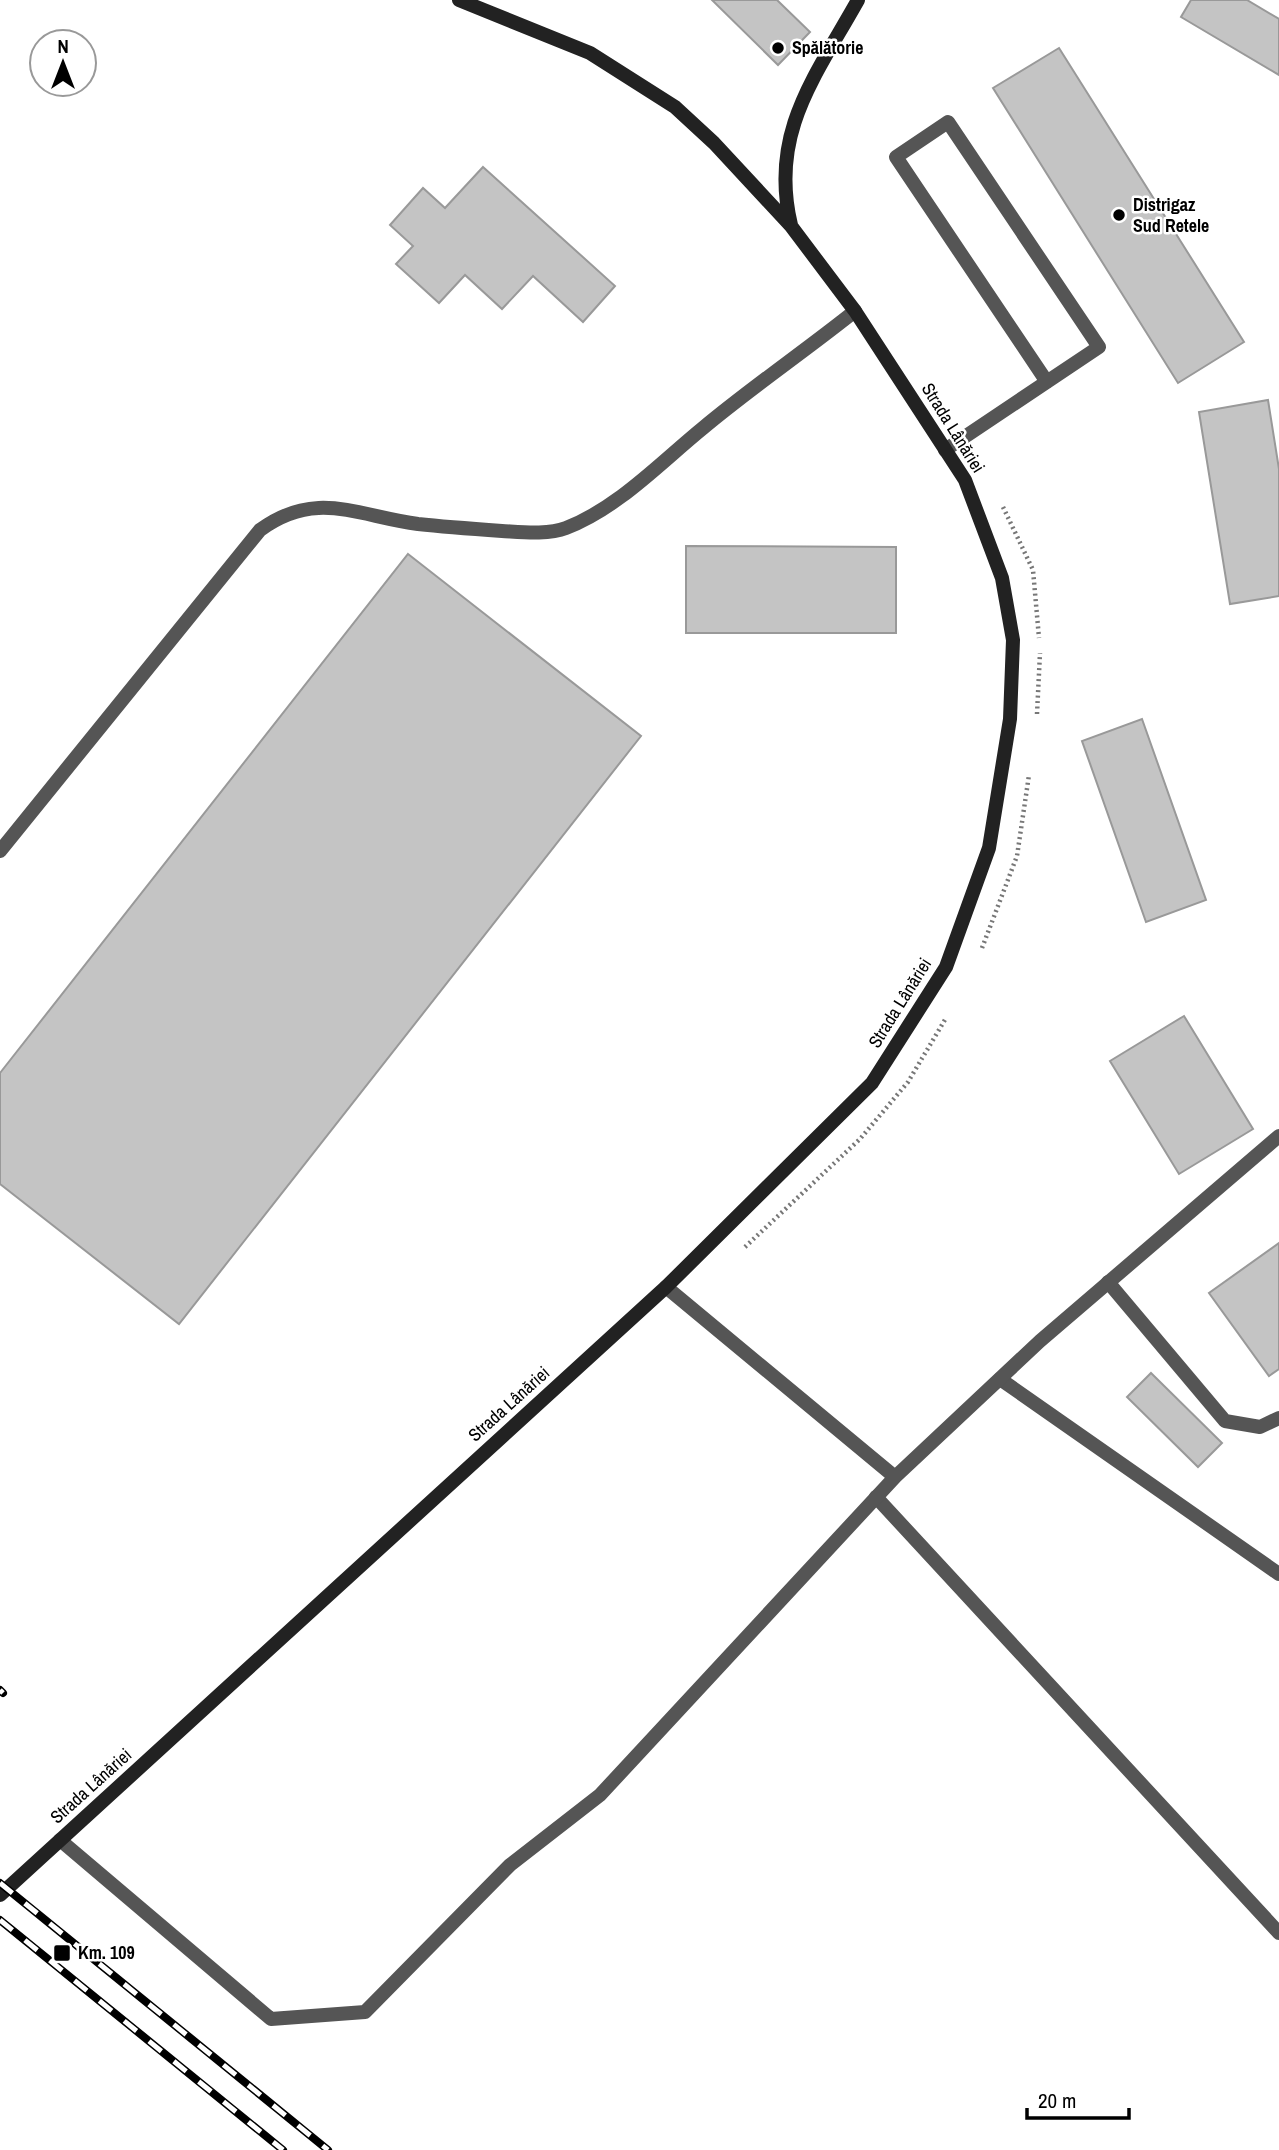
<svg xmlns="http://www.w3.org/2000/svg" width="1279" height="2150" viewBox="0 0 1279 2150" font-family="'Archivo Narrow',sans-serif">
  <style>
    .building { fill: #c4c4c4; stroke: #999; stroke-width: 2 }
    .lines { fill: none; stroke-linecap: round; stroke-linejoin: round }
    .path { stroke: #777; stroke-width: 4.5; stroke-dasharray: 2 3.5; stroke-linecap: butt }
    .lane { stroke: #555; stroke-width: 14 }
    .street { stroke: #555; stroke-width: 14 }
    .secondary { stroke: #222; stroke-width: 14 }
    .rail-casing { stroke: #000; stroke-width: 8 }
    .rail { stroke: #fff; stroke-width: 5; stroke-dasharray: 16; stroke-linecap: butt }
    .poi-dot { fill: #000; stroke: #fff; stroke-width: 2.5 }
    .labels { text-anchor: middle; stroke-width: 5; stroke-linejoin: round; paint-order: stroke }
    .poi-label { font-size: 18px; font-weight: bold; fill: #000; stroke: #fff; text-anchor: start }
    .street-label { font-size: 18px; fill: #000; stroke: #fff }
  </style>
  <rect width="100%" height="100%" fill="#fff"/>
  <path class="building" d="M712,0H777L810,32L778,65Z
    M1191,0H1247L1279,19V75L1181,17Z
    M1059,48L1244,342L1178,383L993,88Z
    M483,167L615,286L583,322L533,276L502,309L465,275L439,303L396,264L413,246L390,225L423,188L445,208Z
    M1268,400L1279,469V596L1230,604L1199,412Z
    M686,546L896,547V633H686Z
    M408,554L641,736L179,1324L0,1184V1073Z
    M1142,719L1206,900L1146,922L1082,741Z
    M1184,1016L1253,1129L1179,1174L1110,1061Z
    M1279,1243V1369L1269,1376L1209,1293Z
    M1151,1373L1222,1443L1198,1467L1127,1397Z"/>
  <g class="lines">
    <path class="path" d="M1003,507L1033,570L1039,638
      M1037,714L1040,653
      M982,948L1017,856L1029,775
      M745,1247L860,1139L908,1082L946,1018"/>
    <path class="lane" d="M945,450L960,440L1099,347L948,122L896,157L1047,382
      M0,851L260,530C316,489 357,516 418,524C446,527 474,529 502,531C521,532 548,535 566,528C618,508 660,463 703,428C752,387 805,351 855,311
      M1108,1282L1225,1421L1260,1427L1279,1418
      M1000,1379L1279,1574
      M876,1497L1279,1933"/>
    <path class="street" d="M666,1287L895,1477
      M60,1840L271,2019L365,2012L510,1865L600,1795L895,1477L1040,1341L1279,1136"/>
    <path class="secondary" d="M791,225C769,133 815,77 858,0
      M0,1895L666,1287L872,1083L946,967L989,848L1010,719L1013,640L1002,578L965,480L855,311L791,226L714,143L675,107L590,53L459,0"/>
    <defs>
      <path id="rail" d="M0,1690L3,1693
        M0,1883L328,2150
        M0,1920L283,2150"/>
    </defs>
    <use href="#rail" class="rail-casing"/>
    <use href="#rail" class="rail"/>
  </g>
  <g class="poi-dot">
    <circle cx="778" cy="48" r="7"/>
    <circle cx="1119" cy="215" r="7"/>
    <rect x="53" y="1944" width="18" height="18" rx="3.5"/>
  </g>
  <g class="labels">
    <g class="poi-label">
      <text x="792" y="54">Spălătorie</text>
      <text x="1133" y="211">Distrigaz<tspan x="1133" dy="21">Sud Retele</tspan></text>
      <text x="78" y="1959">Km. 109</text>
    </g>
    <g class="street-label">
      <text transform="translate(953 428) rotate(58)" y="6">Strada Lânăriei</text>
      <text transform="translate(900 1003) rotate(-58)" y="6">Strada Lânăriei</text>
      <text transform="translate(509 1404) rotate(-42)" y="6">Strada Lânăriei</text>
      <text transform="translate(91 1786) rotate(-42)" y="6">Strada Lânăriei</text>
    </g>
  </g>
  <g transform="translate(63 63)"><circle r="33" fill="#ffffff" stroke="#999999" stroke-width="2"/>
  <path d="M0-5L12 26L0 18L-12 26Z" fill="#000000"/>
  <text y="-10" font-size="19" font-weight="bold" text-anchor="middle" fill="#000000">N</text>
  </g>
  <path d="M1027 2108v10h102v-10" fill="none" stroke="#000000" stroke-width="3.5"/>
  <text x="1038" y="2108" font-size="21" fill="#000000" stroke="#ffffff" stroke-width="5" paint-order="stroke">20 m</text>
</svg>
